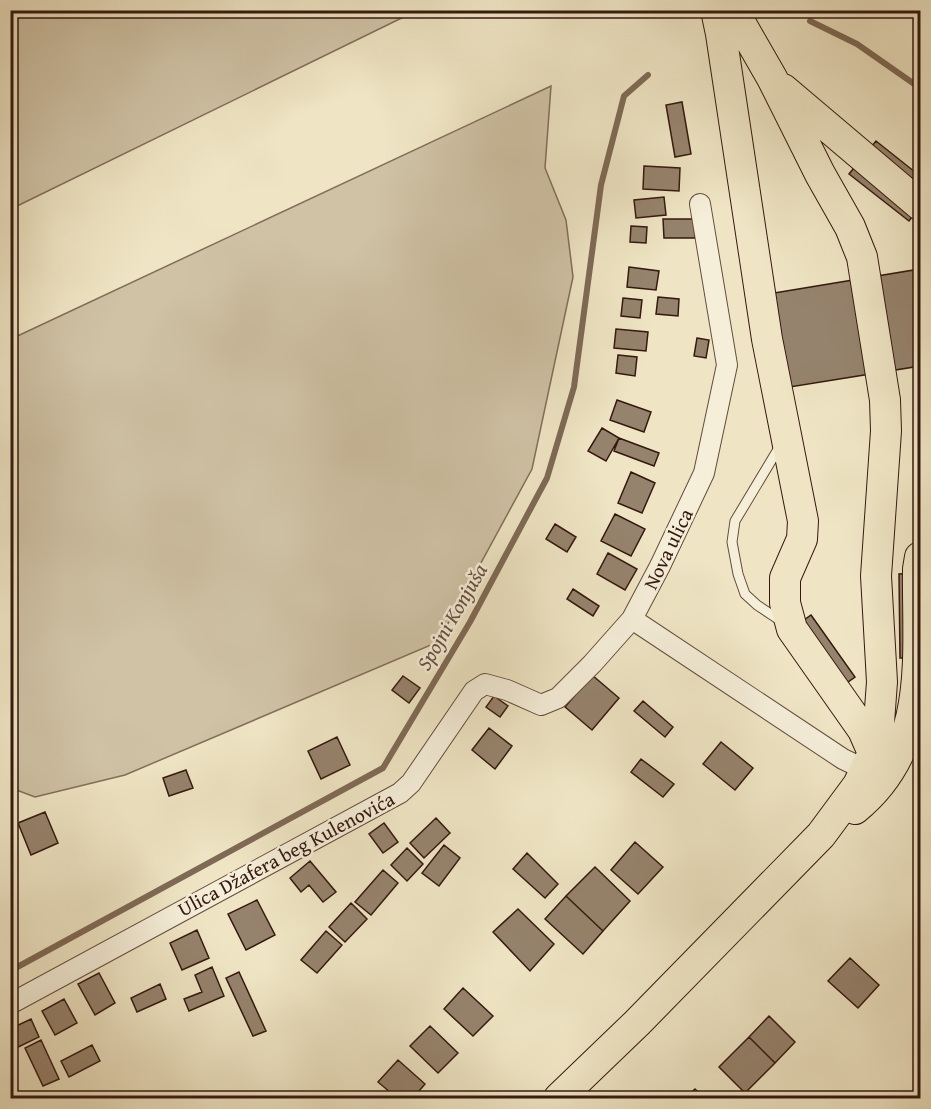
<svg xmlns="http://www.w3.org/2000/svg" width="931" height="1109" viewBox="0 0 931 1109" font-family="'Gentium Book Plus',serif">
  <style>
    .green { fill: #cfc2a5; stroke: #826e5a; stroke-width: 1.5 }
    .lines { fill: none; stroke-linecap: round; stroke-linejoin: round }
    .stream { stroke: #7f6a56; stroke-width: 6 }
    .building { fill: #96836d; stroke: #35190f; stroke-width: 1.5 }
    .lane-casing { stroke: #644c3c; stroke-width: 11 }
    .street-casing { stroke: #644c3c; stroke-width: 22 }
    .primary-casing { stroke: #35190f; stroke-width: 32 }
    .lane { stroke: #f5eed9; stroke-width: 9 }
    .street { stroke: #f5eed9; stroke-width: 20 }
    .primary { stroke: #efe5c4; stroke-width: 30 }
    .labels { text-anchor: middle; stroke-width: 5; stroke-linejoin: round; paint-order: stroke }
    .street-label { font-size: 20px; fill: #35190f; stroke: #f5eed9 }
    .water-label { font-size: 21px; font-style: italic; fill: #664f3f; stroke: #f5eed9 }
  </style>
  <rect width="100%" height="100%" fill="#efe5c4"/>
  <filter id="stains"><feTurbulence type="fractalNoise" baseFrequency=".00333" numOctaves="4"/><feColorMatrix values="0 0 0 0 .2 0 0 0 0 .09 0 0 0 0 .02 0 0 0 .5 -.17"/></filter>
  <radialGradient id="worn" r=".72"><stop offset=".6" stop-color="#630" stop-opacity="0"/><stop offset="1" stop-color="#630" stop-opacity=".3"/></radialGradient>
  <path class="green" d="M11,10H416V11L11,209Z
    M551,86L545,168L566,220L573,277L532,469L438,642L125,775L35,797L11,788V339Z"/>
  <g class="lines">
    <path class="stream" d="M810,21L857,44L920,88
      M10,971L383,768L470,622L547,478L574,387L601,185L624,96L648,75"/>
  </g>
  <path class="building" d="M682,102L691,154L675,157L666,105Z
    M876,141L920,176V206L909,221L849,174Z
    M644,166L680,168L679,191L643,189Z
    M664,197L666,215L636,218L634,200Z
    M663,219H694L695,238H664Z
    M631,226L647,227L646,243L630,242Z
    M629,267L659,271L656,290L627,287Z
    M920,269V366L765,391L750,297Z
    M658,297L679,299L678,316L656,314Z
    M623,298L642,300L640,318L621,316Z
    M616,329L648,332L646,351L614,348Z
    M697,338L709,340L706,358L694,356Z
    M618,355L637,357L635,376L616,373Z
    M617,400L651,412L644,432L610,420Z
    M602,428L619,438L606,461L588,451Z
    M619,438L659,453L654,466L614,451Z
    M631,472L655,483L642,513L618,503Z
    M615,514L645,529L631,556L601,541Z
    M555,524L576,537L567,552L546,539Z
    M608,553L637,569L625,590L597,574Z
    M920,573V658H900L899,574Z
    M573,589L599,606L593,616L567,599Z
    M811,615L855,677L824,699L780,637Z
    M592,675L619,698L592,730L565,707Z
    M403,676L420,688L409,703L392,690Z
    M494,696L508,706L500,717L486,707Z
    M643,701L673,727L665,737L634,711Z
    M489,728L512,746L495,769L472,750Z
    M337,737L350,765L321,779L308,751Z
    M721,742L753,768L735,790L703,764Z
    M641,759L674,784L663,797L631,772Z
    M186,770L193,788L169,796L163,778Z
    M45,812L58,843L31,855L18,823Z
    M436,818L450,833L424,858L410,843Z
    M384,823L398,842L383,853L369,834Z
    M635,842L663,867L638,894L611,870Z
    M444,845L460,858L439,886L422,873Z
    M407,848L423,864L407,881L391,865Z
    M527,853L558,884L545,898L513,869Z
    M310,861L336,892L323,902L309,885L301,892L290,878Z
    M595,867L630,901L603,931L566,896Z
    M383,870L398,883L371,915L355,902Z
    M566,896L603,931L583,954L545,919Z
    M257,900L275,935L246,950L228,914Z
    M351,903L367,919L345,942L329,927Z
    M518,909L554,944L530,971L493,932Z
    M197,930L209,958L182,970L170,943Z
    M326,931L342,945L317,973L301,960Z
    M850,958L879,985L858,1008L828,981Z
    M212,967L224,996L189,1011L184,999L202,992L195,975Z
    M239,972L266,1031L253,1036L226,978Z
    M99,973L115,1003L95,1015L78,984Z
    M160,984L166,999L137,1012L131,998Z
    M463,988L493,1016L473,1036L444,1009Z
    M64,999L77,1023L55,1035L42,1011Z
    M769,1016L795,1042L775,1063L749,1037Z
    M31,1019L39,1037L12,1050L10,1029Z
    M430,1026L458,1053L438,1073L410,1046Z
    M749,1037L775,1063L745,1093L719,1067Z
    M41,1040L59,1079L43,1086L25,1048Z
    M92,1045L100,1061L69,1077L61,1061Z
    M398,1060L425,1084L413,1098H397L378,1082Z
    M695,1089L705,1098H685Z"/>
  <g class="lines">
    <defs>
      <path id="lane" d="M780,446L735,521L732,542L738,574L745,594L757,605L781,621"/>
      <path id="street" d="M700,204L727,365L704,473L660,566L632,619L843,759L866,770
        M10,1004L400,793L411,783L474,691L485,684L507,690L541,705L558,698L592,664L632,619"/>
      <path id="primary" d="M716,10L721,34L767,339L803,521L802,539L785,578V603L792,629L863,730L873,753
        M783,89L920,205
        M855,809C931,747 917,658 918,569L920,557
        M559,1098L637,1023L821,835L858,785L873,753L878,736L882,682L876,576L886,431L885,400L862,257L850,227L820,174L772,78L733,10"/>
    </defs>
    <use href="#lane" class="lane-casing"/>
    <use href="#street" class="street-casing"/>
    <use href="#primary" class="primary-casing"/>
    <use href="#lane" class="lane"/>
    <use href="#street" class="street"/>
    <use href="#primary" class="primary"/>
  </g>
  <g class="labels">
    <g class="street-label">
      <text transform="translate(668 549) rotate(-64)" y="7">Nova ulica</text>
      <text transform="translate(286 854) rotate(-28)" y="7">Ulica Džafera beg Kulenovića</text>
    </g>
    <g class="water-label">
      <text transform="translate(452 617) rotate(-60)" y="7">Spojni Konjuša</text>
    </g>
  </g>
  <rect width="931" height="1109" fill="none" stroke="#efe5c4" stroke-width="36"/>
  <rect x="12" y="12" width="907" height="1085" fill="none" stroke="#35190f" stroke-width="3"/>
  <rect x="18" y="18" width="895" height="1073" fill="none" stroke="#35190f" stroke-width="1.5"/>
  <rect width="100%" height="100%" filter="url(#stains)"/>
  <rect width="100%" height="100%" fill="url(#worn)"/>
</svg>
